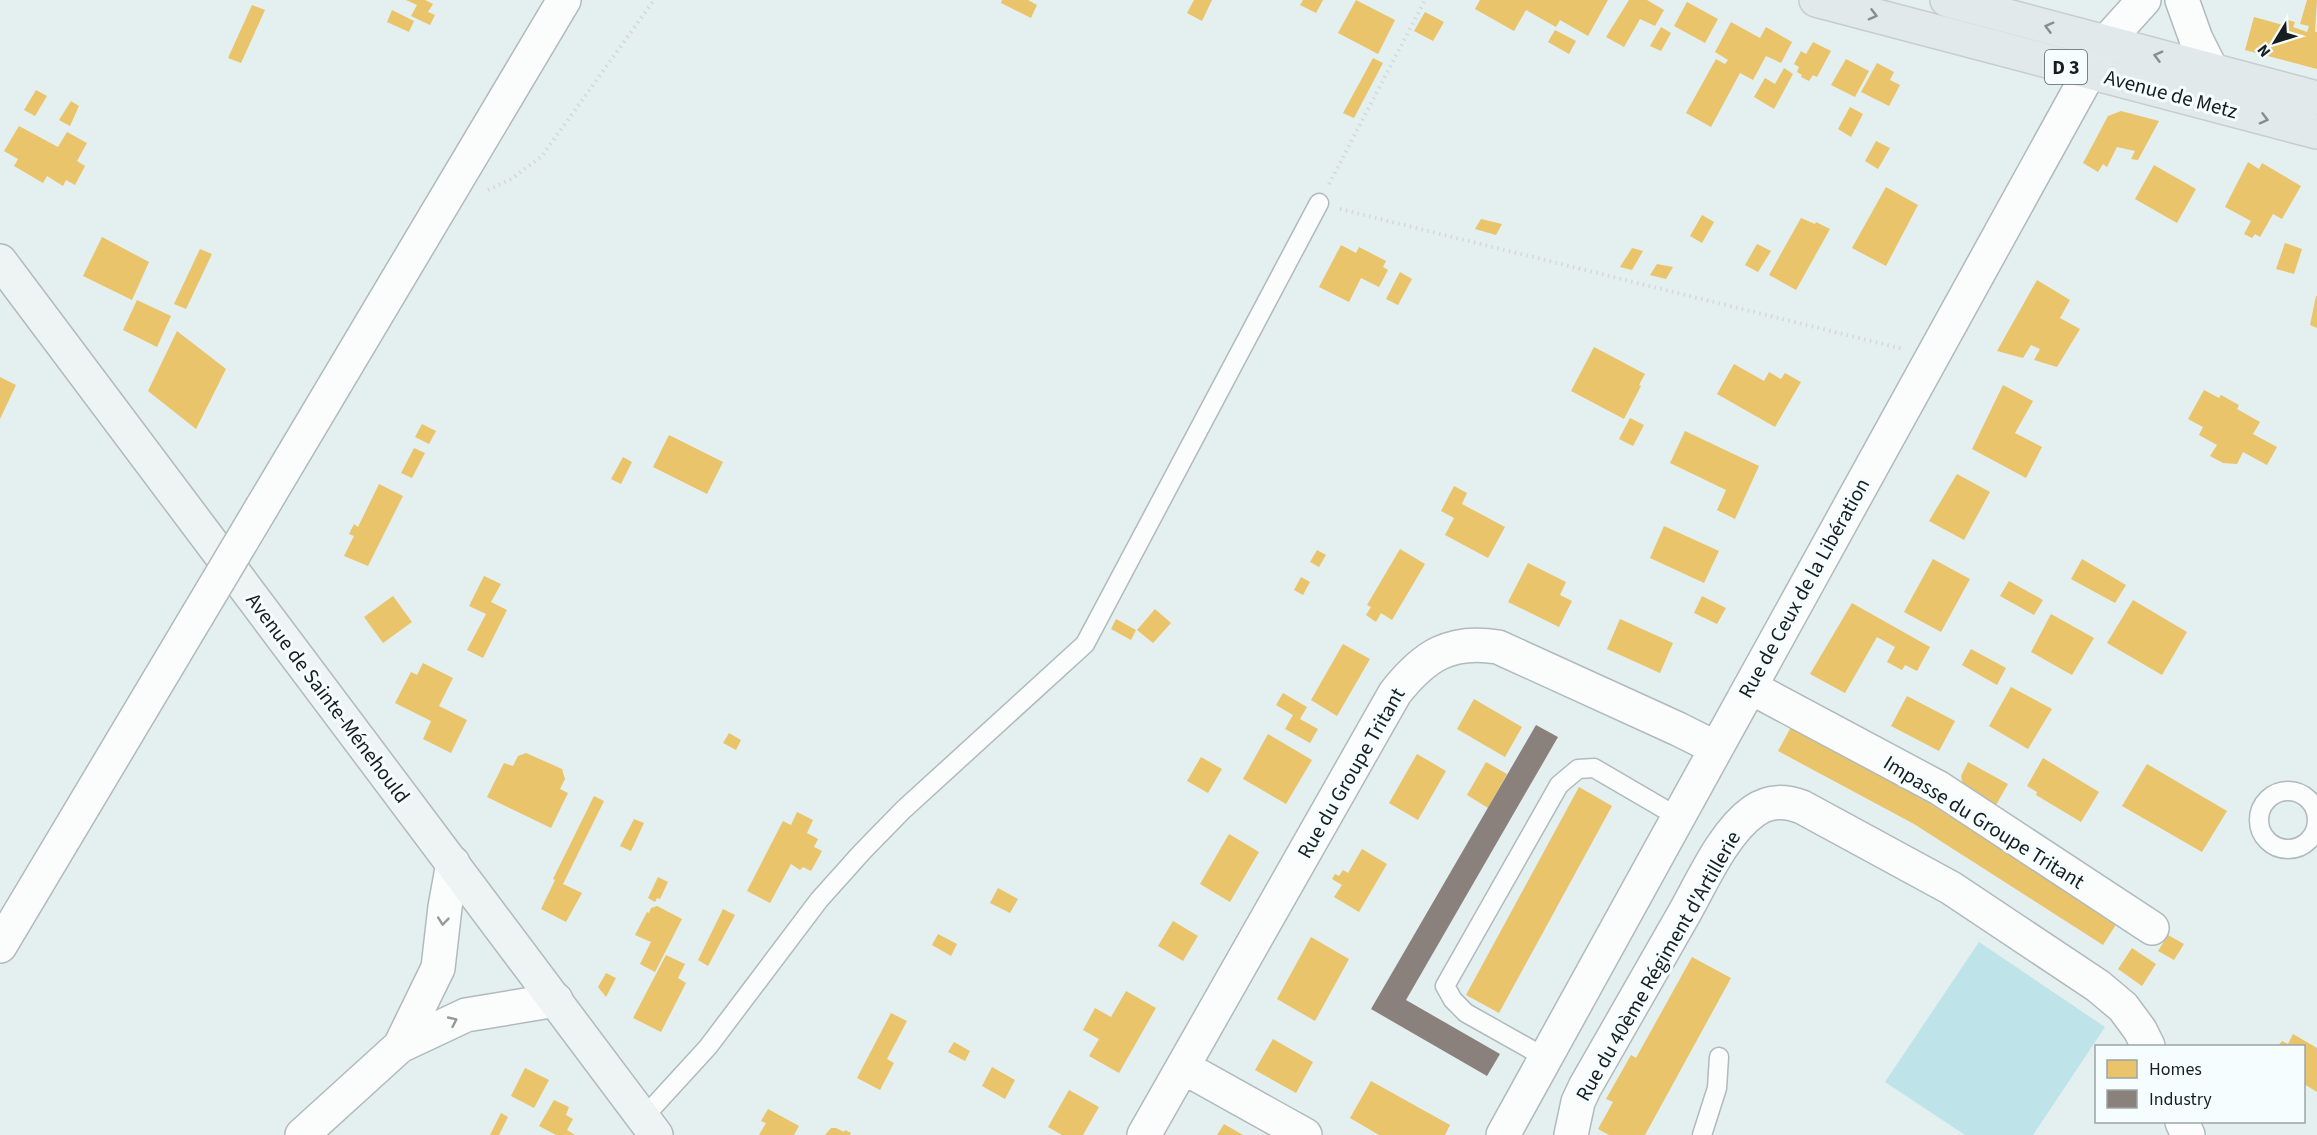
<svg xmlns="http://www.w3.org/2000/svg" width="2317" height="1135" viewBox="0 0 2317 1135" font-family="'Source Sans 3',sans-serif">
  <style>
    .green { fill: #bee3e9 }
    .homes { fill: #e9c46a }
    .industry { fill: #8a817c }
    .lines { fill: none; stroke-linecap: round; stroke-linejoin: round }
    .service-casing { stroke: #b1babb; stroke-width: 21 }
    .minor-casing { stroke: #b1babb; stroke-width: 36 }
    .secondary-casing { stroke: #b1babb; stroke-width: 36 }
    .primary-casing { stroke: #c7cccd; stroke-width: 36 }
    .path { stroke: #d5d8d9; stroke-width: 4; stroke-dasharray: 1.5 4.5; stroke-linecap: butt }
    .service { stroke: #fbfdfd; stroke-width: 18 }
    .minor { stroke: #fbfdfd; stroke-width: 33 }
    .secondary { stroke: #eef3f3; stroke-width: 33 }
    .primary { stroke: #e1e9eb; stroke-width: 33 }
    .minor-bridge-casing { stroke: #b1babb; stroke-width: 36; stroke-linecap: butt }
    .minor-bridge { stroke: #fbfdfd; stroke-width: 33 }
    .oneway { stroke: #868e8f }
    .oneway2 { stroke: #949999 }
    .labels { text-anchor: middle; stroke-width: 6; stroke-linejoin: round; paint-order: stroke }
    .shield { fill: #f5fdff; stroke: #5a6162; stroke-width: 1.5 }
    .shield-label { font-size: 20px; font-weight: bold; fill: #171e1f }
    .street-label { font-size: 21px; fill: #171e1f; stroke: #f5fdff }
  </style>
  <rect width="100%" height="100%" fill="#e4eff0"/>
  <path class="green" d="M1979,942L2105,1027L2033,1135H1965L1885,1082Z"/>
  <path class="homes" d="M406,0H425L433,4L428,12L435,15L430,25L411,16L417,5Z
    M1002,0H1028L1037,5L1031,18L1001,3Z
    M1194,0H1212L1202,21L1187,13Z
    M1303,0H1323L1316,13L1300,5Z
    M1356,0L1395,20L1378,54L1338,33Z
    M1480,0H1608L1588,36L1560,20L1556,27L1526,10L1514,31L1475,9Z
    M1629,0H1647L1664,10L1655,26L1640,19L1624,47L1606,37Z
    M2307,0H2317L2315,32H2317V69L2245,50L2254,17L2283,25L2284,19L2295,22L2293,27L2307,32L2309,26L2300,24Z
    M1687,2L1718,19L1705,43L1674,26Z
    M252,5L265,10L241,63L228,58Z
    M392,10L414,21L409,32L387,22Z
    M1425,12L1444,22L1433,41L1414,31Z
    M1731,22L1760,38L1766,27L1792,42L1781,63L1766,56L1753,80L1740,73L1711,127L1686,113L1716,59L1725,64L1728,60L1715,52Z
    M1661,27L1671,33L1661,51L1650,46Z
    M1555,30L1576,41L1569,54L1548,42Z
    M1813,42L1831,51L1817,77L1813,75L1809,81L1801,77L1802,75L1797,72L1799,67L1794,64L1801,51L1806,54Z
    M1373,58L1383,63L1354,118L1343,113Z
    M1846,59L1869,71L1855,97L1831,85Z
    M1877,63L1894,72L1890,80L1900,85L1889,106L1861,92Z
    M1784,68L1793,74L1774,109L1754,97L1765,78L1775,84Z
    M36,90L47,96L35,116L24,110Z
    M71,101L79,106L70,126L59,120Z
    M1850,107L1863,114L1851,137L1838,129Z
    M2121,111L2159,121L2138,160L2131,159L2135,151L2117,147L2107,167L2103,164L2098,172L2083,163L2108,116Z
    M19,126L58,147L67,132L87,143L77,161L85,166L75,185L66,180L63,186L47,176L43,183L14,166L18,159L4,151Z
    M1876,141L1890,148L1878,169L1865,161Z
    M2248,162L2259,169L2262,163L2301,186L2282,219L2273,214L2260,237L2255,234L2252,238L2244,234L2251,221L2225,207Z
    M2154,165L2196,189L2177,223L2135,199Z
    M1886,187L1918,205L1886,266L1852,248Z
    M1702,215L1714,222L1702,243L1690,236Z
    M1801,218L1815,224L1816,222L1830,229L1796,290L1769,275Z
    M1481,219L1502,224L1496,235L1475,229Z
    M102,237L149,262L132,300L83,276Z
    M2285,243L2302,249L2294,274L2276,269Z
    M1757,244L1771,251L1758,272L1745,265Z
    M1341,245L1356,253L1359,247L1386,261L1383,267L1388,270L1379,287L1361,278L1349,302L1319,287Z
    M1632,248L1643,251L1632,270L1620,267Z
    M200,249L212,254L186,309L174,304Z
    M1657,264L1673,267L1666,279L1650,275Z
    M1400,272L1412,279L1398,305L1386,299Z
    M2037,280L2070,300L2060,318L2080,329L2057,367L2034,360L2040,349L2031,345L2023,358L1997,351Z
    M2316,296H2317V328L2310,325Z
    M137,300L171,316L157,347L123,330Z
    M177,331L226,369L196,429L148,391Z
    M1594,347L1645,374L1639,385L1641,386L1624,419L1571,391Z
    M1734,364L1764,381L1769,372L1781,379L1785,373L1801,382L1775,427L1717,394Z
    M0,377L16,385L0,419Z
    M2003,385L2033,401L2015,433L2042,447L2026,478L1972,449Z
    M2204,390L2219,398L2221,395L2239,405L2237,409L2260,422L2253,434L2277,447L2267,465L2243,452L2237,464L2223,463L2210,456L2217,445L2199,435L2203,427L2188,419Z
    M1630,418L1644,425L1633,446L1619,439Z
    M422,424L436,431L429,444L415,437Z
    M1685,431L1759,466L1735,519L1717,510L1726,490L1670,463Z
    M669,435L723,462L707,494L653,467Z
    M414,448L425,453L412,478L401,473Z
    M623,457L632,462L621,484L611,479Z
    M1957,474L1990,492L1964,540L1929,521Z
    M379,484L403,496L368,566L344,556L354,536L349,534L354,524L358,527Z
    M1454,486L1467,493L1462,504L1505,527L1488,558L1445,535L1454,518L1441,511Z
    M1664,526L1719,551L1704,583L1650,558Z
    M1400,549L1425,564L1392,620L1381,613L1376,622L1366,615L1371,607L1367,605Z
    M1317,550L1326,555L1319,567L1310,562Z
    M1933,559L1970,579L1941,632L1904,612Z
    M2082,559L2126,585L2115,603L2071,579Z
    M1528,563L1566,582L1560,595L1572,601L1559,627L1508,602Z
    M484,576L501,584L491,602L507,610L483,658L467,650L486,614L469,606Z
    M1301,577L1310,582L1303,595L1294,590Z
    M2009,581L2043,600L2034,615L2000,596Z
    M393,596L412,622L383,643L364,617Z
    M1702,596L1726,608L1717,624L1694,613Z
    M2133,600L2187,632L2162,675L2107,643Z
    M1852,603L1930,647L1917,671L1905,665L1902,670L1887,662L1895,647L1877,637L1845,693L1810,674Z
    M1155,609L1171,623L1153,643L1137,630Z
    M2051,614L2094,638L2072,675L2031,652Z
    M1116,619L1136,630L1131,640L1111,629Z
    M1620,619L1673,643L1660,673L1607,649Z
    M1343,644L1370,659L1337,716L1311,700Z
    M1971,649L2006,668L1997,685L1962,665Z
    M423,663L453,678L439,706L467,720L451,753L423,739L431,721L395,703L411,672L417,675Z
    M2011,687L2052,709L2028,749L1989,726Z
    M1283,693L1307,707L1300,719L1318,729L1310,743L1285,729L1293,715L1276,705Z
    M1907,696L1955,721L1939,751L1891,726Z
    M1474,699L1522,727L1505,757L1457,729Z
    M1791,727L1929,803L2117,923L2103,945L1914,824L1778,751Z
    M729,733L741,740L736,750L723,743Z
    M1268,734L1312,760L1286,804L1243,779Z
    M526,753L562,769L565,779L560,789L568,793L551,828L487,797L504,763L513,766L518,756Z
    M1417,754L1446,771L1418,820L1389,803Z
    M1201,757L1222,769L1208,793L1187,781Z
    M2043,758L2099,792L2081,822L2036,795L2037,792L2027,786Z
    M1486,762L1507,774L1488,808L1467,795Z
    M1968,762L2008,784L1996,805L1963,786L1961,776Z
    M2147,764L2227,811L2202,852L2122,806Z
    M1579,787L1612,806L1499,1013L1466,995Z
    M594,796L604,801L563,884L582,893L566,922L541,909L555,880L553,879Z
    M797,812L813,820L807,833L818,839L814,847L822,851L811,871L803,867L800,870L791,864L770,903L747,891L783,821L791,825Z
    M634,819L644,823L631,851L620,846Z
    M1229,834L1259,852L1230,902L1200,884Z
    M1362,849L1387,864L1359,912L1334,897L1342,885L1332,879L1335,874L1339,876L1343,870L1348,873Z
    M658,877L668,882L660,899L657,898L655,902L648,898Z
    M998,888L1018,899L1010,913L990,903Z
    M657,906L682,919L655,972L640,964L651,942L635,935L647,912L649,913L651,908Z
    M723,909L735,915L708,966L698,960Z
    M1173,921L1198,936L1183,961L1158,946Z
    M938,934L957,944L951,956L932,945Z
    M2168,935L2184,944L2174,960L2158,951Z
    M1311,937L1349,959L1315,1021L1277,999Z
    M2132,948L2156,964L2142,986L2118,969Z
    M666,955L685,964L678,978L686,983L661,1032L633,1018Z
    M1692,957L1731,978L1645,1135H1609L1598,1129L1613,1102L1606,1099L1631,1055L1636,1058Z
    M606,973L616,978L606,997L598,987Z
    M1126,991L1156,1008L1119,1073L1089,1056L1099,1039L1083,1030L1095,1008L1111,1017Z
    M891,1013L907,1021L887,1059L894,1063L880,1090L857,1078Z
    M2293,1034L2317,1048V1092L2304,1084V1047L2278,1046L2282,1041L2288,1044Z
    M1273,1039L1313,1062L1296,1093L1255,1070Z
    M954,1042L970,1051L965,1061L948,1052Z
    M992,1067L1015,1080L1005,1099L982,1086Z
    M525,1068L549,1080L534,1108L511,1096Z
    M1371,1081L1450,1125L1445,1135H1379L1350,1118Z
    M1069,1090L1099,1107L1083,1135H1062L1048,1127Z
    M554,1100L569,1107L566,1115L573,1119L567,1130L575,1135H556L539,1126Z
    M768,1109L799,1126L794,1135H759L766,1123L761,1121Z
    M501,1113L508,1117L499,1135H490Z
    M1224,1124L1243,1135H1217Z
    M831,1128H836L844,1132L845,1130L851,1133L850,1135H825Z"/>
  <path class="industry" d="M1536,725L1558,737L1406,1000L1500,1054L1487,1076L1371,1009Z"/>
  <g class="lines">
    <defs>
      <path id="service" d="M2259 820a29 29 0 1 1 58 0a29 29 0 1 1-58 0Z
        M1546,1058L1466,1013L1453,1000L1445,986L1559,785L1578,769L1594,768L1678,817
        M643,1118L708,1047L819,900L862,852L903,810L1085,644L1319,203
        M1702,1135L1717,1088L1719,1057"/>
      <path id="minor" d="M2182,0L2196,39L2211,69
        M262,507L564,0
        M1750,687L1939,788L2152,928
        M0,946L197,616
        M400,1046L438,968L445,907L453,863
        M1183,1067L1305,1135
        M2182,1122L2188,1135
        M302,1135L400,1046L466,1015L556,1000
        M1144,1135L1395,693C1424,656 1450,639 1498,647L1678,729L1716,748
        M1503,1135L2106,42L2144,0
        M1571,1135L1578,1102L1585,1087C1618,1029 1652,970 1685,912C1703,880 1724,832 1754,811C1770,800 1785,801 1802,807L1951,888L2098,986L2123,1007L2140,1030L2148,1046"/>
      <path id="secondary" d="M0,261L656,1135"/>
      <path id="primary" d="M1816,0L2317,132
        M1947,0L2317,98"/>
    </defs>
    <use href="#service" class="service-casing"/>
    <use href="#minor" class="minor-casing"/>
    <use href="#secondary" class="secondary-casing"/>
    <use href="#primary" class="primary-casing"/>
    <path class="path" d="M1329,184L1425,0
      M488,190L511,179L542,156L654,0
      M1340,209L1903,349"/>
    <use href="#service" class="service"/>
    <use href="#minor" class="minor"/>
    <use href="#secondary" class="secondary"/>
    <use href="#primary" class="primary"/>
    <defs>
      <path id="minor-bridge" d="M197,616L262,507"/>
    </defs>
    <use href="#minor-bridge" class="minor-bridge-casing"/>
    <use href="#minor-bridge" class="minor-bridge"/>
  </g>
  <defs><path id="oneway-chevron" d="M-2-3.5L2.5 0L-2 3.5" fill="none" stroke-width="1.6" stroke-linecap="round" stroke-linejoin="round" transform="scale(1.5)"/></defs>
  <g class="oneway">
    <use href="#oneway-chevron" transform="translate(1873 15) rotate(15)"/>
    <use href="#oneway-chevron" transform="translate(2049 27) rotate(-165)"/>
    <use href="#oneway-chevron" transform="translate(2158 56) rotate(-165)"/>
    <use href="#oneway-chevron" transform="translate(2264 119) rotate(15)"/>
  </g>
  <g class="oneway2">
    <use href="#oneway-chevron" transform="translate(443 921) rotate(96)"/>
    <use href="#oneway-chevron" transform="translate(453 1021) rotate(-25)"/>
  </g>
  <g class="labels">
    <rect class="shield" x="2045" y="50" width="42" height="34" rx="4.5"/>
    <g class="shield-label">
      <text x="2066" y="74">D 3</text>
    </g>
    <g class="street-label">
      <text transform="translate(2171 94) rotate(15)" y="7">Avenue de Metz</text>
      <text transform="translate(1804 588) rotate(-61)" y="7">Rue de Ceux de la Libération</text>
      <text transform="translate(328 698) rotate(53)" y="7">Avenue de Sainte-Ménehould</text>
      <text transform="translate(1351 773) rotate(-60)" y="7">Rue du Groupe Tritant</text>
      <text transform="translate(1984 822) rotate(32)" y="7">Impasse du Groupe Tritant</text>
      <text transform="translate(1658 966) rotate(-60)" y="7">Rue du 40ème Régiment d'Artillerie</text>
    </g>
  </g>
  <rect x="2095" y="1045" width="210" height="78" fill="#f5fdff" stroke="#9ca4a5" stroke-width="1.5"/>
  <rect x="2107" y="1060" width="30" height="18" fill="#e9c46a" stroke="#9ca4a5" stroke-width="1.5"/>
  <text x="2149" y="1075" font-size="18" fill="#171e1f">Homes</text>
  <rect x="2107" y="1090" width="30" height="18" fill="#8a817c" stroke="#9ca4a5" stroke-width="1.5"/>
  <text x="2149" y="1105" font-size="18" fill="#171e1f">Industry</text>
  <g transform="translate(2275 42) rotate(232)" stroke="#f5fdff" stroke-width="4.5" paint-order="stroke">
  <path d="M0-4.5L10 22L0 15L-10 22Z" fill="#171e1f"/>
  <text y="-9" font-size="16" font-weight="bold" text-anchor="middle" fill="#171e1f">N</text>
  </g>
</svg>
